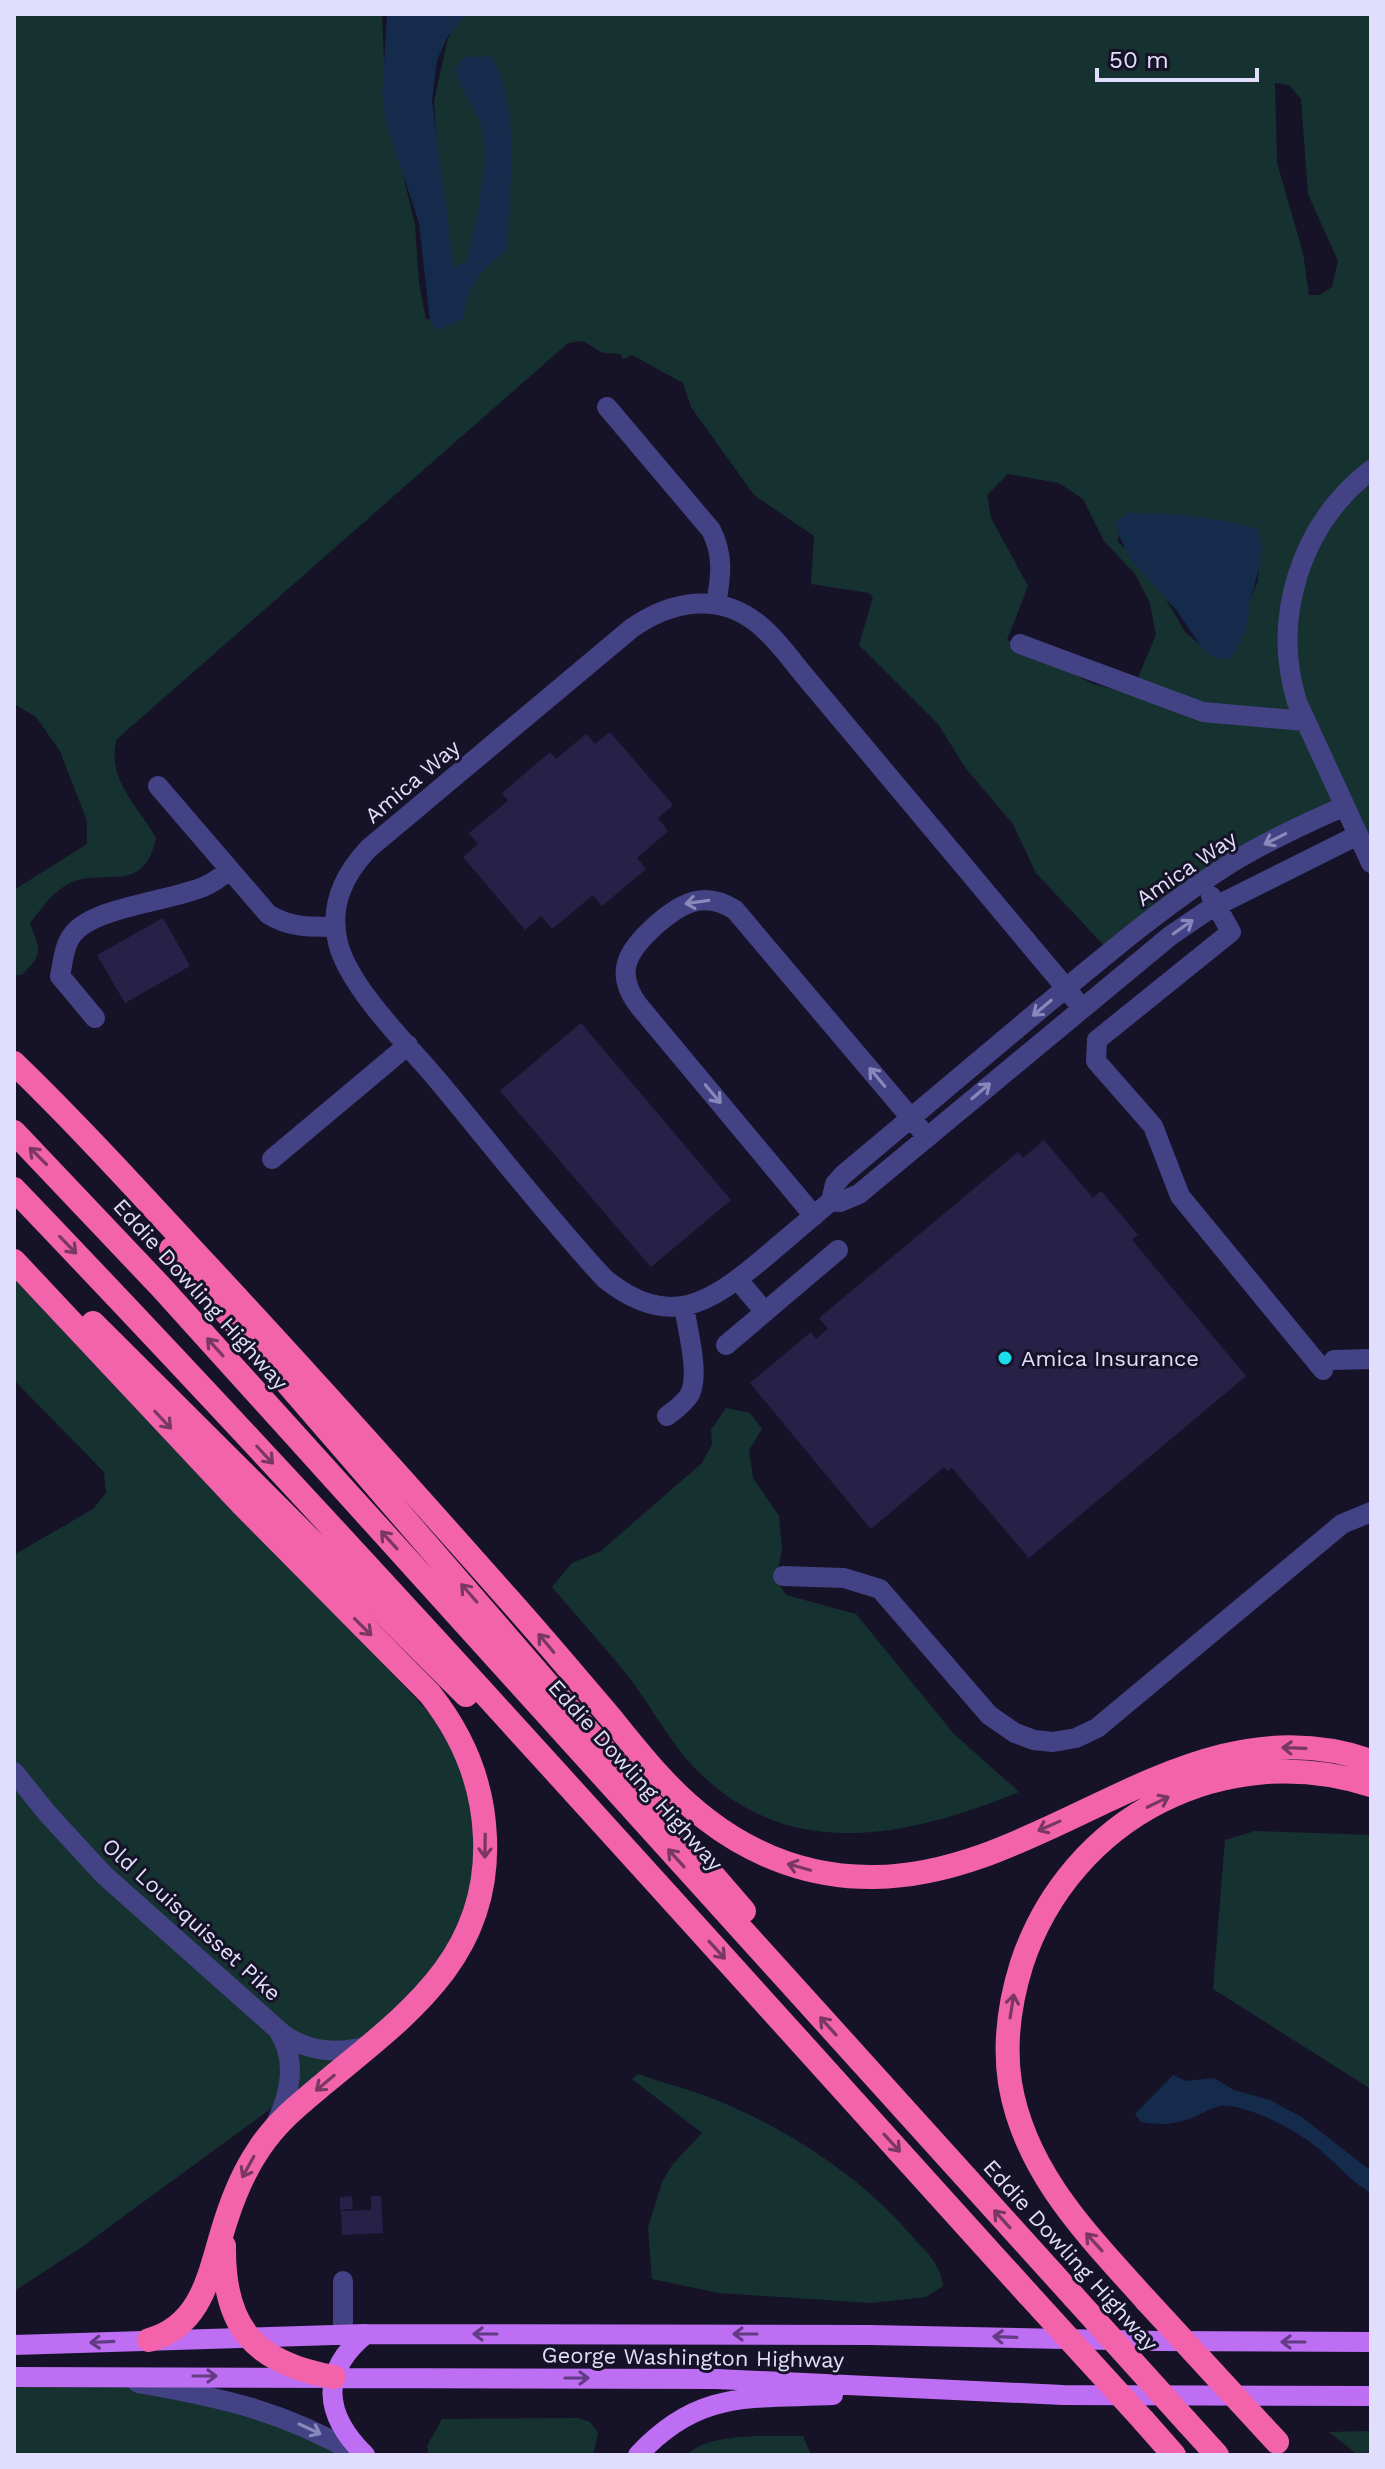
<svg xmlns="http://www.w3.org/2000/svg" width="1385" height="2469" viewBox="0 0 1385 2469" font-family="'Work Sans',sans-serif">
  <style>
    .green { fill: #163230; fill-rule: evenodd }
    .water { fill: #142b4c }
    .building { fill: #272148 }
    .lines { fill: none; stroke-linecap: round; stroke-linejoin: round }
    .minor { stroke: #434284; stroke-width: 20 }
    .major { stroke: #bd6ef3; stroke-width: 20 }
    .highway { stroke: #f263ac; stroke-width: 24 }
    .highway-bridge { stroke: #f263ac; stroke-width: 24 }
    .oneway { stroke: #8a88ba }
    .oneway2 { stroke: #793764 }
    .oneway3 { stroke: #613c84 }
    .poi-dot { fill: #1addeb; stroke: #161329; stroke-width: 3 }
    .labels { text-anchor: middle; stroke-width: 6; stroke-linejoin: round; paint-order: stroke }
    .street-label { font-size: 22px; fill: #e0defc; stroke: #161329 }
    .poi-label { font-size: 22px; fill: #e0defc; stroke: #161329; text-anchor: start }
  </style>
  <rect width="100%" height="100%" fill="#161329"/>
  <path class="green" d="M14,14H382L386,104L415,225L419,284L426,319L439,321L446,275L434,101L447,42L459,14H1371V870L1343,815L1227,869L1112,954L1036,873L1013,824L967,770L938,724L859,645L873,597L869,593L811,584L814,536L754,495L691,407L683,383L632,355L623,359L620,354L603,353L583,341L568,343L117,739C105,778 138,806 156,838C143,896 107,867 70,883C52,892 42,908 30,923C40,952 44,952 22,975H14V890L87,844V821L60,751L36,717L14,704ZM1275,83L1289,85L1301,99L1308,194L1338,261L1332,287L1320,295H1309L1303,253L1277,163ZM1008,474L1059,483L1083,499L1104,541L1135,574L1150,603L1156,635L1131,694L1093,684L1007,640L1028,586L991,518L987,495ZM1119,521L1260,543L1258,581L1229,648L1203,647L1185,632L1151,573L1118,542Z
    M14,1266L457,1743L494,1865L479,1938L452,1981L384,2046L310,2080L79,2249L14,2291V1555L93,1509L106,1493L104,1472L14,1380Z
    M726,1408L750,1413L762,1429L749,1450L753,1478L779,1516L782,1549L776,1579L786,1595L856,1614L954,1734L1019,1792C913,1834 798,1864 704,1777C674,1750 655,1712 631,1680C606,1648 578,1618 552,1587L572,1563L601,1551L702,1463L712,1444L711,1430Z
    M1255,1831L1371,1835V2089L1213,1989L1225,1840Z
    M638,2074C659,2082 681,2087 703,2095C777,2122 860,2175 911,2235C925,2251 941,2264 943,2286L926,2297L871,2303L719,2293L652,2279L648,2228L662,2182L673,2164L702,2133L632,2079Z
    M142,2385L201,2395L349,2455H14V2386Z
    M577,2418L590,2422L598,2433L593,2455H429L427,2446L442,2419Z
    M1371,2431V2455H1358L1329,2432Z
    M803,2436L811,2455H687C712,2431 770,2437 803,2436Z"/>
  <path class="water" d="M387,14H466L447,38L437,60L432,101L454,267L467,262C474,223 494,156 479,120C471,101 460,90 455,69L465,57L491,56C522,111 509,190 507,251C480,268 468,287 463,319L438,330L430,322L419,223L388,129L382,95Z
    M1128,513C1176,513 1212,516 1258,529L1262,543L1260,565L1250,601L1246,631L1232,658L1216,659L1203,649L1177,611L1130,559L1117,531L1116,522Z
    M1173,2075L1186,2081L1214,2078L1234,2090L1270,2100L1303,2118L1371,2171V2193C1349,2181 1334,2160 1314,2145C1293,2129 1262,2113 1236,2107C1214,2102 1207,2113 1189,2119C1172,2125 1158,2125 1141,2122L1135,2114Z"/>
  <path class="building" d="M610,732L673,805L658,818L668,831L637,858L646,869L602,906L593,895L552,929L541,916L525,930L463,857L478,844L469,833L508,801L502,793L550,752L556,759L586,734L595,744Z
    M163,918L190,966L125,1003L97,955Z
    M581,1023L731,1200L651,1267L500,1091Z
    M1044,1140L1093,1198L1101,1191L1138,1235L1132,1240L1246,1376L1029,1558L952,1468L948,1471L944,1467L871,1529L750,1383L811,1332L816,1339L828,1329L819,1318L1018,1152L1023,1158Z
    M352,2196L353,2209L340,2210V2197Z
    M371,2196H381L383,2233L342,2235L341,2211L371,2210Z"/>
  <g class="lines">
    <path class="minor" d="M607,407L711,530C724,555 721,577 716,604
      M1371,470C1301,524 1271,617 1297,702L1371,863
      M1020,644L1203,712L1305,721
      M158,786L268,914C290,928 311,927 335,927
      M1211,896L1231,932L1097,1040L1096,1061L1153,1126L1180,1196L1323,1370
      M1081,1007L1066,988L803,674C789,657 775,637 757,623C718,592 671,601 632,628L368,849C343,876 329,906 338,943C349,987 405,1042 435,1077C491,1144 545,1214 605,1279C669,1330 709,1304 764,1258C786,1239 809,1220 831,1201L835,1184L843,1175C910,1119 977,1063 1043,1007C1104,957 1164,905 1231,863C1267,841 1306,823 1345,806
      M95,1018L60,976C63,962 64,945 73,934C94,907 170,901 203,887C213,883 221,877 229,870
      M272,1159L408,1045
      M831,1201L840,1202L859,1194L1170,936L1208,910L1358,835
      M814,1216L639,1006C613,972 628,950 656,925C681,903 704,890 735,910L927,1137
      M738,1280L765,1312
      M726,1345L838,1250
      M1334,1360L1371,1359
      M667,1416C675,1410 685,1403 690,1394C700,1374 687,1328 684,1306
      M783,1576L844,1578L880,1589L989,1715L1015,1733L1034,1740L1053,1742L1076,1738L1097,1728L1342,1524L1371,1512
      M14,1772L47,1813L104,1875L284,2035C311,2053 339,2054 369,2046
      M275,2125C290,2096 298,2060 278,2030
      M343,2281V2334
      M138,2383C224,2398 283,2411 359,2455"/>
    <path class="major" d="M14,2345L366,2334L870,2335L1159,2341L1371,2342
      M14,2377L717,2379L1063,2395L1371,2396
      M365,2455C324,2415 319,2372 366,2334
      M638,2455C699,2389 750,2399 833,2395"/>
    <path class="highway" d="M14,1063C79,1126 139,1192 200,1258C303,1368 403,1480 503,1593C540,1634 575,1676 611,1718C640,1754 669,1791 706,1819C755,1857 813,1878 875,1877C1050,1875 1189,1697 1371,1761
      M14,1132L161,1287L1074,2297
      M14,1189C360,1550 693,1924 1028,2294
      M171,1249L744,1911
      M14,1261L241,1503L430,1694C464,1737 483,1783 485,1838C490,1956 408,2014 327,2081C302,2102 277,2121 259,2149C244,2171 234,2195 226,2220C210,2268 205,2325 149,2340
      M93,1323L466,1695
      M224,2246C223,2327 254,2363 334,2377
      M1146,2300C1088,2235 1025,2173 1010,2083C1004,2043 1010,2001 1022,1963C1071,1817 1224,1738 1371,1785
      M1144,2421L1174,2455
      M1187,2422L1217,2455"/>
    <path class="highway-bridge" d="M1028,2294L1144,2421
      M1074,2297L1187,2422
      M1146,2300L1277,2442"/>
  </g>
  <defs><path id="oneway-shaft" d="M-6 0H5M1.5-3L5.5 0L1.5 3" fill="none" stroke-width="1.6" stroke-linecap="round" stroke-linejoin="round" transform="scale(2)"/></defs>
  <g class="oneway">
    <use href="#oneway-shaft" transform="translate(1275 839) rotate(153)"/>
    <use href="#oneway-shaft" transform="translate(697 902) rotate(172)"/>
    <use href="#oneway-shaft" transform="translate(1183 927) rotate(-35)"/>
    <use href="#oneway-shaft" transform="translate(1042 1008) rotate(140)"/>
    <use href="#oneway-shaft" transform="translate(877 1077) rotate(-130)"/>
    <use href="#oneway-shaft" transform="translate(981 1091) rotate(-40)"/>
    <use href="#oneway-shaft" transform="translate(713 1094) rotate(50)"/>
    <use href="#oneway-shaft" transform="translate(310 2429) rotate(25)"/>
  </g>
  <g class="oneway2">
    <use href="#oneway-shaft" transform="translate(38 1156) rotate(-135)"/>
    <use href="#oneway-shaft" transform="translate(68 1245) rotate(46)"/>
    <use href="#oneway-shaft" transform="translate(215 1347) rotate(-132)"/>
    <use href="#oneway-shaft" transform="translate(163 1420) rotate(47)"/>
    <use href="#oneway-shaft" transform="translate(265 1455) rotate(47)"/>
    <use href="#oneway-shaft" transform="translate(389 1540) rotate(-132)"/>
    <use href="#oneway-shaft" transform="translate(469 1593) rotate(-131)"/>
    <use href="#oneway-shaft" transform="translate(363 1627) rotate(45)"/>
    <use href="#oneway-shaft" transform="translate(546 1643) rotate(-130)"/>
    <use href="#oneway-shaft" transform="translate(1294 1748) rotate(-178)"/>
    <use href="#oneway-shaft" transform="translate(1158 1802) rotate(-26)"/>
    <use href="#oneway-shaft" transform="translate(1049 1826) rotate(156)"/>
    <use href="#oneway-shaft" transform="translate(485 1846) rotate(91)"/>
    <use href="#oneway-shaft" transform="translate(676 1858) rotate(-132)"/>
    <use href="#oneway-shaft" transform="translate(799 1867) rotate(-164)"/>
    <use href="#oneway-shaft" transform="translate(717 1950) rotate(48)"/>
    <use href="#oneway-shaft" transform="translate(1012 2006) rotate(-81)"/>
    <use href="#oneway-shaft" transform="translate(828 2026) rotate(-132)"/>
    <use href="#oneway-shaft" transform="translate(325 2083) rotate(140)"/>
    <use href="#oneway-shaft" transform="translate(892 2143) rotate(48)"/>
    <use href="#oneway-shaft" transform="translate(248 2167) rotate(119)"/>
    <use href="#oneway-shaft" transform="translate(1002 2219) rotate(-132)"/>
    <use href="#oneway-shaft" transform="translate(1094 2242) rotate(-132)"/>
  </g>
  <g class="oneway3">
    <use href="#oneway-shaft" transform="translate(485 2334) rotate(-180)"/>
    <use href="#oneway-shaft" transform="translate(745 2334) rotate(-180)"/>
    <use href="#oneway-shaft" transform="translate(1005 2337) rotate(-178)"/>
    <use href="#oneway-shaft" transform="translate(102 2342) rotate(177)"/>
    <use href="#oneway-shaft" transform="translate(1293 2342) rotate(-180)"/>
    <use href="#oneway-shaft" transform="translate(205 2376)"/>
    <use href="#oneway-shaft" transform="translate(577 2378)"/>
  </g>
  <circle class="poi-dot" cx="1005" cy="1358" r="8"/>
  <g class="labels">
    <g class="street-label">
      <text transform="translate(412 781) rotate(-40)" y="8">Amica Way</text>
      <text transform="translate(1186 868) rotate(-34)" y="8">Amica Way</text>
      <text transform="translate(201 1294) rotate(48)" y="8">Eddie Dowling Highway</text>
      <text transform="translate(636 1775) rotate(48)" y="8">Eddie Dowling Highway</text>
      <text transform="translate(192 1919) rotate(42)" y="8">Old Louisquisset Pike</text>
      <text transform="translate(1071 2255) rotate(48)" y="8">Eddie Dowling Highway</text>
      <text transform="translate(693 2357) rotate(1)" y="8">George Washington Highway</text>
    </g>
    <g class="poi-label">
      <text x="1021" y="1366">Amica Insurance</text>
    </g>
  </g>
  <rect width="1385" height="2469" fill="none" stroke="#e0defc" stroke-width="32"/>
  <path d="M1097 68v12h160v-12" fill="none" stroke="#e0defc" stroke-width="4"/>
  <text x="1109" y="68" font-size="24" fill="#e0defc" stroke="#161329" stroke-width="6" paint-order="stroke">50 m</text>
</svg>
